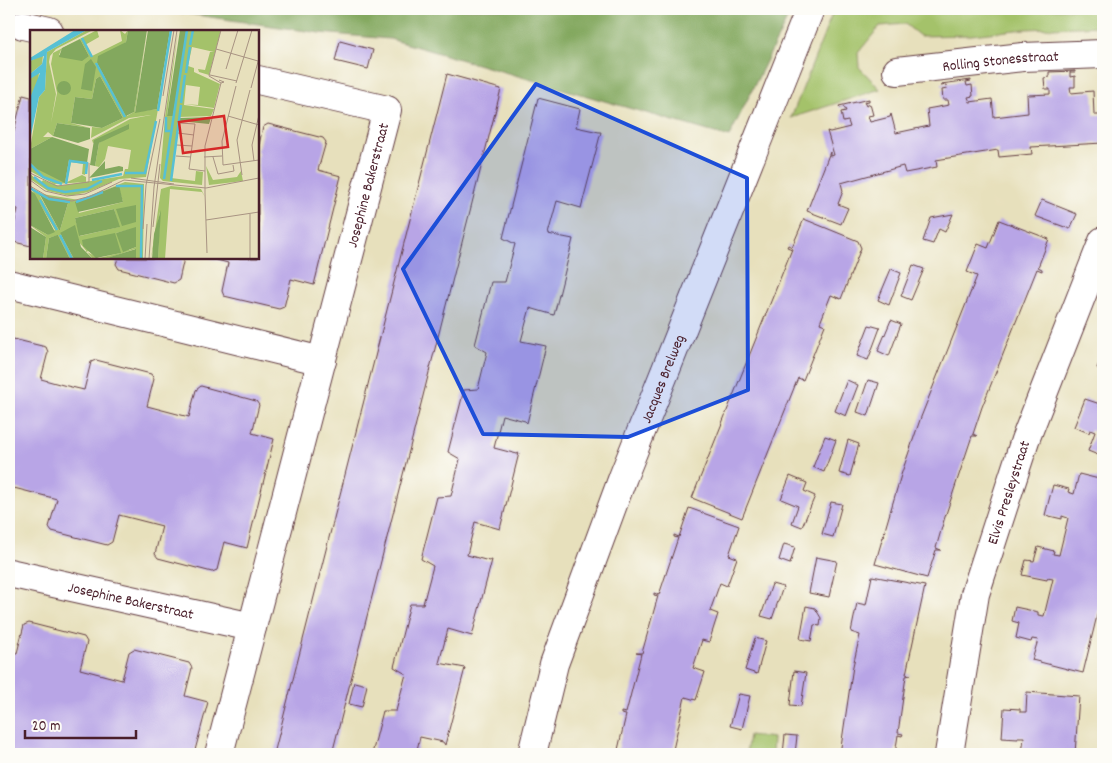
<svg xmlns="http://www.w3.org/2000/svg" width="1112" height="763" viewBox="0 0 1112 763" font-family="Dekko,sans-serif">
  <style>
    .green { fill: #a4c26a; stroke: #77704a }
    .forest { fill: #83a85e; stroke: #666444 }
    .building { fill: #b8a5e6 }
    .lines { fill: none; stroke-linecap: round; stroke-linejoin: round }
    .minor-casing { stroke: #623c41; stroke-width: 30 }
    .minor { stroke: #fff; stroke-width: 28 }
    .marked { fill: #1d4ed8; fill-opacity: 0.2; stroke: #1d4ed8; stroke-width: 4; stroke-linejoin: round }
    .labels { text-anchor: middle; stroke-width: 4; stroke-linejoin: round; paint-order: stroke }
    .street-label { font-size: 15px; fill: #4a1f2b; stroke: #fdfcf7 }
    .inset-river { fill: none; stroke: #57c0d4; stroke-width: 2.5 }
    .inset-road { fill: none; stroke: #a89382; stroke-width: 1 }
    .view { fill: #d62828; fill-opacity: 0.15; stroke: #d62828; stroke-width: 2.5 }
    .inset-edge { fill: none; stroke: #4a1f2b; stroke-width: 2.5 }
  </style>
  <rect width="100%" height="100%" fill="#fdfcf7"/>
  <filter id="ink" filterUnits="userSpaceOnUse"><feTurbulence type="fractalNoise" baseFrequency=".02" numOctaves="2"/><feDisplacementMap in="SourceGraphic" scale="10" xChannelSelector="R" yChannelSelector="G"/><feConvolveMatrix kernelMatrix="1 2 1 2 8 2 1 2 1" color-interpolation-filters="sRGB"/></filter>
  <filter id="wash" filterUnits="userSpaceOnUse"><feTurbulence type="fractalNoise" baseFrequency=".0096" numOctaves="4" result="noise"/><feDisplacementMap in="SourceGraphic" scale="20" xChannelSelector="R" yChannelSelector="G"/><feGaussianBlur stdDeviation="1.12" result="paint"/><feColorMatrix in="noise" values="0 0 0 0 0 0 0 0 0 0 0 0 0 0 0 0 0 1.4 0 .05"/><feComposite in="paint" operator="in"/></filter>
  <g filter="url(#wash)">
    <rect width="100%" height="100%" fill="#e7e0bc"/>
    <path class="green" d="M834,9H1091L1103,10V26L1025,29L971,35L920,36L905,24L880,26L858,53L859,67L880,89L791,118Z
      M749,735L773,738L772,754H746Z"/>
    <path class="forest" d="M155,9H792L729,137L390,39L320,33Z"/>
    <g id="blocks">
      <path class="building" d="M340,41L373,50L368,69L335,61Z
        M1075,71V72H1070V77L1075,76V87H1070L1071,93L1093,91L1094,115H1103V143L1031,147L1032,154L999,157L998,150L936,160L937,167L905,173L903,166L841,183L843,191L838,204L848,208L841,224L807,211L830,152V156L834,155L827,131L830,132L850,127L848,121L843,122L841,112L846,111L844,107L840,108L839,106L869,99V101L864,102L866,106L870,104L873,115L868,116L870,122L890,117L891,114L896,133L929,126L927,109L949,105L948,100H943L942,90L947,89L946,85L941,86V84L971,80V81L966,82L967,86L972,85L973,96L968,97L970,102L992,99L994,117L1028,113L1027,94L1029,95L1050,94V89H1045L1044,78L1049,77V72Z
        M447,74L501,89L332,754H274Z
        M23,95L31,97V246L14,242L11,237L18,209L9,207V151Z
        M538,98L580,109L576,127L599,132H601L581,208L557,201L548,234L573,239L554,315L530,308L521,341L546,346L527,423L525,421L502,415L494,448L517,454L519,453L500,529L475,522L467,555L489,561L492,560L472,636L448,629L439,663L465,668L445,745L443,742L420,737L416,754H372L383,711H396L406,674L394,667L410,604H423L433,566L421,559L437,497L451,496L460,459L448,452L464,390L478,389L487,352L475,345L491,282H505L515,244L503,238Z
        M268,124L323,138L326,142L318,170L341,176L314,285L291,279L284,307L279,309L224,296L222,291L228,263L209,258H258V149L263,127Z
        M1042,200L1077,214L1070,229L1035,216Z
        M953,214L945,232L939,229L933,244L923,241L931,218Z
        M804,219L858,241L861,248L841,299L831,295L820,323L825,325L803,380L798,378L742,518L692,498L792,249L787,247L788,245L792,247Z
        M999,220L1049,239L1038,267L1042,269V271L1037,269L982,407L973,434L977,436H972L944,520L936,548L941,550H936L927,578L875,564L901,475L921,417L977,276L967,272L978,244L988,248Z
        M118,258H184L179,280L174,283L119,269L116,264Z
        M913,265L924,269L911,300L901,296Z
        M891,269L901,273L889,305L878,300Z
        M891,320L901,324L889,356L878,351Z
        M869,325L880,328L868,360L857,356Z
        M9,338L46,347L48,352L41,379L63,385L84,390L91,362L96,360L151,374L154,379L147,406L189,417L196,390L201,386L256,401L259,405L252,433L274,439L247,548L224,542L217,570L212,572L158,558L155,554L162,526L119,515L112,542L107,545L52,531L49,527L57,499L14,488L9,505Z
        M1103,353V371L1097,368Z
        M847,380L858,385L846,416L835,411Z
        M868,380L879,383L868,416L857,412Z
        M1085,399L1100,404L1099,407L1103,409V457L1088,451L1095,432L1090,430L1089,433L1074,427Z
        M825,436L836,440L824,472L813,467Z
        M848,440L859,444L850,476L839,473Z
        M1079,474L1103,480V591L1083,673L1032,660L1038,640L1032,639L1031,642L1016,638L1019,623L1012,621L1015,607L1038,612V615L1044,616L1053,579L1047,578V580L1022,575L1026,560L1034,561L1038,547L1054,551L1053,554L1059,555L1068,518L1062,516V519L1045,515L1053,485L1069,489L1068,492L1074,494Z
        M790,476L807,483L804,491L815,496L802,527L792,523L798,506L781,499Z
        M831,502L842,504L833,537L822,534Z
        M689,508L739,526L729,555L737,558L727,586L720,583L710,611L718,614L709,642L702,640L693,668L705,672L696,700L685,697L672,754H617L626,715L621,714V712L626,713L641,654L636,653H642L658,596L654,595V593L659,595L678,538L674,537V535L679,537Z
        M784,544L795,547L790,564L779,560Z
        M816,557L837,561L829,597L809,593Z
        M872,576L925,586L906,674L911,675L906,676L898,733L903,734L902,736L898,735L895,754H840L853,666L860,635L851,632L857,603L866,605Z
        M772,584L783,587L772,619L761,616Z
        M806,606L815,608L821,618L820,626L814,625L811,641L800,639Z
        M29,623L84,637L87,642L80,669L122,680L129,652L134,649L189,663L192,668L185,696L208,702L194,754H9V651L17,653L24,625Z
        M755,638L766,641L757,674L745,670Z
        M794,671L806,673L801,706L790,705Z
        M354,682L367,685L362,707L349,704Z
        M1027,692L1079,696L1075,754H1022L1024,737H1018V739L1002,738L1004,708L1020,709V712H1026Z
        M739,694L750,696L742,729L730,726Z
        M785,735L797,736L795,754H783Z
        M725,750L736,752V754H724Z"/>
    </g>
  </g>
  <g filter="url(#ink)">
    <use href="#blocks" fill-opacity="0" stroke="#623c41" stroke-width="1"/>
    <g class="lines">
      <defs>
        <g id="minor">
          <path d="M23,25L49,31"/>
          <path id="s1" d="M897,71L1023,57L1103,54"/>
          <path d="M9,284L322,361"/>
          <path id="s2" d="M9,573L252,627"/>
          <path id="s3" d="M219,754L387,110L258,80"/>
          <path id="s4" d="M532,754L554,664L623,477L810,9"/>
          <path id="s5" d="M949,754L975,594L1025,440L1103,241"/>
        </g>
      </defs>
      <use href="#minor" class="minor-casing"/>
      <use href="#minor" class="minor"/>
    </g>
  </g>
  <path class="marked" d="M536,84L747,178L748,390L628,437L483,434L403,269Z"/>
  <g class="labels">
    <g class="street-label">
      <text dy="5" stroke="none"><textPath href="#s1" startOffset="104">Rolling Stonesstraat</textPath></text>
      <text dy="5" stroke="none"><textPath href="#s3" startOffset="588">Josephine Bakerstraat</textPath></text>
      <text dy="5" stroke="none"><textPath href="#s4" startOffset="398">Jacques Brelweg</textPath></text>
      <text dy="5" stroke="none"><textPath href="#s5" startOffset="269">Elvis Presleystraat</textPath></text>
      <text dy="5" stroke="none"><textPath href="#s2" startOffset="125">Josephine Bakerstraat</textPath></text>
    </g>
  </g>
  <g transform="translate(30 30)">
    <rect width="229" height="229" fill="#e7e0bc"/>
    <path d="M57,0H63L26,19L20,26L19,32L26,64L21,93L27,63L21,34L23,23L67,0L69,7L55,15L62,26L92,11L90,0L95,4L98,0L96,12L67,33L97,86L104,82L117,0L105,82L127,79L142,0L116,147L89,149L58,162L40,166L18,161L0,149V144L11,153L13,150L29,156L93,146L95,139H98L101,120L78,116L75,129L69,137L65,136L69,113L99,94L63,113L62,110L100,89L121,85L99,88L61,108L62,97L72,98L93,88L70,46L66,49L62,69L45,67L41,93L60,98L27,93L23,106L18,102L13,107H22L0,119L9,67L15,60L17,22ZM50,9L59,26L29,25L31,20ZM148,0L137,86H143L157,0H191L179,45L169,42L168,39L175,40L180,22H184L162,17L158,36L164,38V42L190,54L184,78L155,74L168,75L170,57L156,55L154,75L184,79L181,86L149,87L141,148L165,151L166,141L173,142L172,155L133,151L130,148L135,87ZM13,25L12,34L0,44V31ZM9,42L8,53L0,68V49ZM39,131L57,133L55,145L52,144L53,134L41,132L37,152L52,145L56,147V152L24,154L0,141V132L35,152ZM176,136L183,150L207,147L211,141L213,151L179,155ZM95,152L114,154L113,229H106L105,219L75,229H63L49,212L30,203L44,229H40L28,205L19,208L16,229H13L16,207L0,195L18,205L25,200L0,157L12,164L49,170ZM88,155L93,172L49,183L46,172ZM10,166L38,173L30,200H29ZM84,179L89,197L50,206L45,188ZM106,198V217L99,220L86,203ZM55,221L90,223L69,228ZM141,156L171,159L175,167L172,162L140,159L135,229H128L130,182L121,229L131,159Z" fill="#a4c26a" fill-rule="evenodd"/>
    <path d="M98,0H117L104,82L96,86L67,33L68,26L96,12ZM118,0H140L127,79L105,83ZM150,0H157L143,86H137ZM50,9L59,26L52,31L29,27L32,18ZM61,29L66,37L62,61L51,59L55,34ZM70,46L93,88L72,98L41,93L45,67L62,69L66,49ZM27 58a7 7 0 1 1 14 0a7 7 0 1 1-14 0ZM149,88L181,87V88L179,94L149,91ZM27,93L60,98V109L48,113L23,106ZM99,94V99L69,113L65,136L60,135L64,110ZM22,107L59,119L57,133L39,130L35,153L7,139L0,132V119ZM75,131V139L89,136L93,137V141L59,148ZM89,155L93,172L48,182L45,172ZM0,160L5,164L25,202L18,205L0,195ZM10,165L38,173L30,200H29ZM106,175V192L92,196L86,179ZM84,179L90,197L49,206L45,188ZM131,180L128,229H122L124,204ZM45,195L51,217L63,229H44L30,203ZM0,197L16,207L13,229H0ZM106,197V217L93,222L86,203ZM85,203L91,223L66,228L53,216L52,210ZM27,205H28L40,229H16L19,208ZM106,219V229H75L83,226Z" fill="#83a85e"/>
    <path d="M45,0H57L17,22L15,60L9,67L0,110V68L10,43L0,49V44L12,34L14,26L0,31V28Z" fill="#57c0d4"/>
    <path class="inset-river" d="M52,8L62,27M160,15L163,0M66,33L95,87M156,43L160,17M151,73L155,45M128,81L141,0M136,87V101H140M0,134L13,147L32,154M95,143H115L126,91M4,147L18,158L35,162L57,159L72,151M134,149L157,0M62,150L92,144M141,151L151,75M36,154L40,131L57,133L56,144M86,156H112L111,229M0,158L19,169L40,172M10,170L27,200M46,172L73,162M30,205L42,229"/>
    <path class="inset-road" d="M186,19L228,31M196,39L208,0M180,45L207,51M189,50L194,52L191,53L179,46L191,0M206,53L222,0M206,56L192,111L193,135L229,130M221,58L229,28M133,66L144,0M198,86L229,95M150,93L165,94L159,139L175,141M148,103L164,105M147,115L162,116M146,126L161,127M174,127L192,126M183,127L188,144L204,141L203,135M224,131L222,115L229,85M0,143L27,156L59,152V133M212,145L207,110L220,60M101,148L144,154M0,150L15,161L37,166L55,164L82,152M0,156L19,167L42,171L61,166L94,150L176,158L229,148M175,163V116L191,53M175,163L177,223M220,184V229M176,190L229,182M123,197L130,134M113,199L116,155L130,89M115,229L117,194M119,229L124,157L147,0"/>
    <path class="view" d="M194,86L198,117L153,123L149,92Z"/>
    <rect width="229" height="229" class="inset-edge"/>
  </g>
  <rect width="1112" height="763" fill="none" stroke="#fdfcf7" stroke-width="30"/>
  <path d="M25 730v8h111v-8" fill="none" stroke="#4a1f2b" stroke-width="2.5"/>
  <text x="32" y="730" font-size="15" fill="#4a1f2b" stroke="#fdfcf7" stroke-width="4" paint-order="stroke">20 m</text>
</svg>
